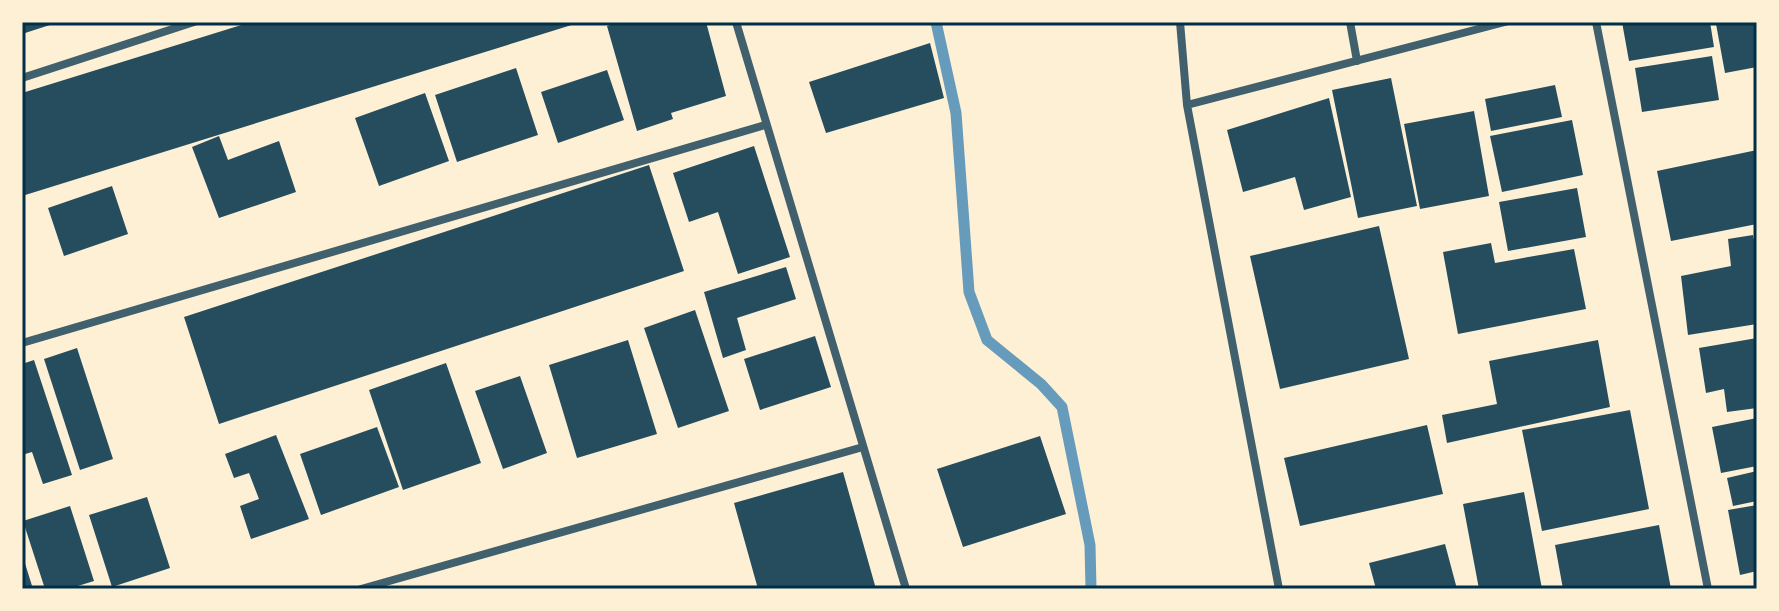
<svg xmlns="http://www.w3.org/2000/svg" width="1779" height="611" viewBox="0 0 1779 611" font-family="'DM Sans',sans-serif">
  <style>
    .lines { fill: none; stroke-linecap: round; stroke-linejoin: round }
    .stream { stroke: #669bbc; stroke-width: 11 }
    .building { fill: #264d5e }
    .minor { stroke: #3f606c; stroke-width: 8 }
    .neatline { fill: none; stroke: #003049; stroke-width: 3 }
  </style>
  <rect width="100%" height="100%" fill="#fdf0d5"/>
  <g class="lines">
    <path class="stream" d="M936,22L956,113L969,292L987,340L1041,384L1062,407L1090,545L1091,589"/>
  </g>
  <path class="building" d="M22,22H56V23L22,34Z
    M251,22H578V23L22,196V93Z
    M619,22H706L726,96L671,113L673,119L637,131L607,26Z
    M1622,22H1710L1714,47L1629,61Z
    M1728,22H1757V67L1725,73L1716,24Z
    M930,43L944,98L826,133L809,82Z
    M1712,56L1719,100L1642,112L1635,68Z
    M516,68L538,135L457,162L435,95Z
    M607,70L624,120L558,143L541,92Z
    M1391,78L1417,206L1358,218L1332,90Z
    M1555,85L1562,117L1491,131L1485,99Z
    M425,93L449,161L379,186L355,118Z
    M1329,98L1351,197L1304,210L1295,177L1243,192L1227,130Z
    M1474,111L1489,196L1420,209L1404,124Z
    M1572,120L1583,175L1502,192L1490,136Z
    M219,136L228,160L279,141L296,192L219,218L192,147Z
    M754,146L790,257L738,274L718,212L689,222L673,173Z
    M1757,150V224L1671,241L1657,171Z
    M649,165L684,271L219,424L184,317Z
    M112,186L128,234L64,256L48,208Z
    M1577,188L1586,237L1508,251L1499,202Z
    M1379,226L1409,359L1280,389L1250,256Z
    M1753,235L1757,255V324L1688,335L1681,276L1731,266L1728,239Z
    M1491,243L1495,263L1574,249L1586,309L1458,334L1443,252Z
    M786,267L796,299L737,318L746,350L723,358L704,292Z
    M695,310L729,411L678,428L644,328Z
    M815,336L831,387L760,410L744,359Z
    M1757,338V408L1727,412L1724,389L1706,393L1699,348Z
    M628,340L657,434L577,458L549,365Z
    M1598,340L1610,407L1447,443L1442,415L1497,404L1489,361Z
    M77,348L113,459L80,470L44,359Z
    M34,360L72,475L43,484L32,452L22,455V364Z
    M446,363L481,463L403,490L369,390Z
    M520,376L547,453L503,469L475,391Z
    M1630,410L1649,509L1542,531L1522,430Z
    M1757,418V466L1721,473L1712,427Z
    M1427,425L1443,494L1300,526L1284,458Z
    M377,427L399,487L321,515L300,454Z
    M276,435L309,519L251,539L240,506L259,499L249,473L234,478L225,454Z
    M1040,436L1066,514L963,547L937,469Z
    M1757,471V501L1733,506L1727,478Z
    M843,472L876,589H758L734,503Z
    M1524,492L1542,589H1479L1463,504Z
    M147,497L170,568L112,587L89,515Z
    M1757,505V571L1740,575L1728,510Z
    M70,506L94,581L68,589H45L23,521Z
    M1659,525L1671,589H1563L1555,545Z
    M1445,544L1457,589H1376L1369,563Z
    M22,557H23L33,589H22Z"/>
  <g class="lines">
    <path class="minor" d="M736,22L906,589
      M1180,22L1187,105L1279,589
      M1350,22L1357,61
      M1596,22L1708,589
      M22,78L194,22
      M1187,105L1505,22
      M22,343L765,125
      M361,589L863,447"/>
  </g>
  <rect width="1779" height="611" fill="none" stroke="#fdf0d5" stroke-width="48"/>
  <rect x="24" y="24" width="1731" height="563" class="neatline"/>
</svg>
